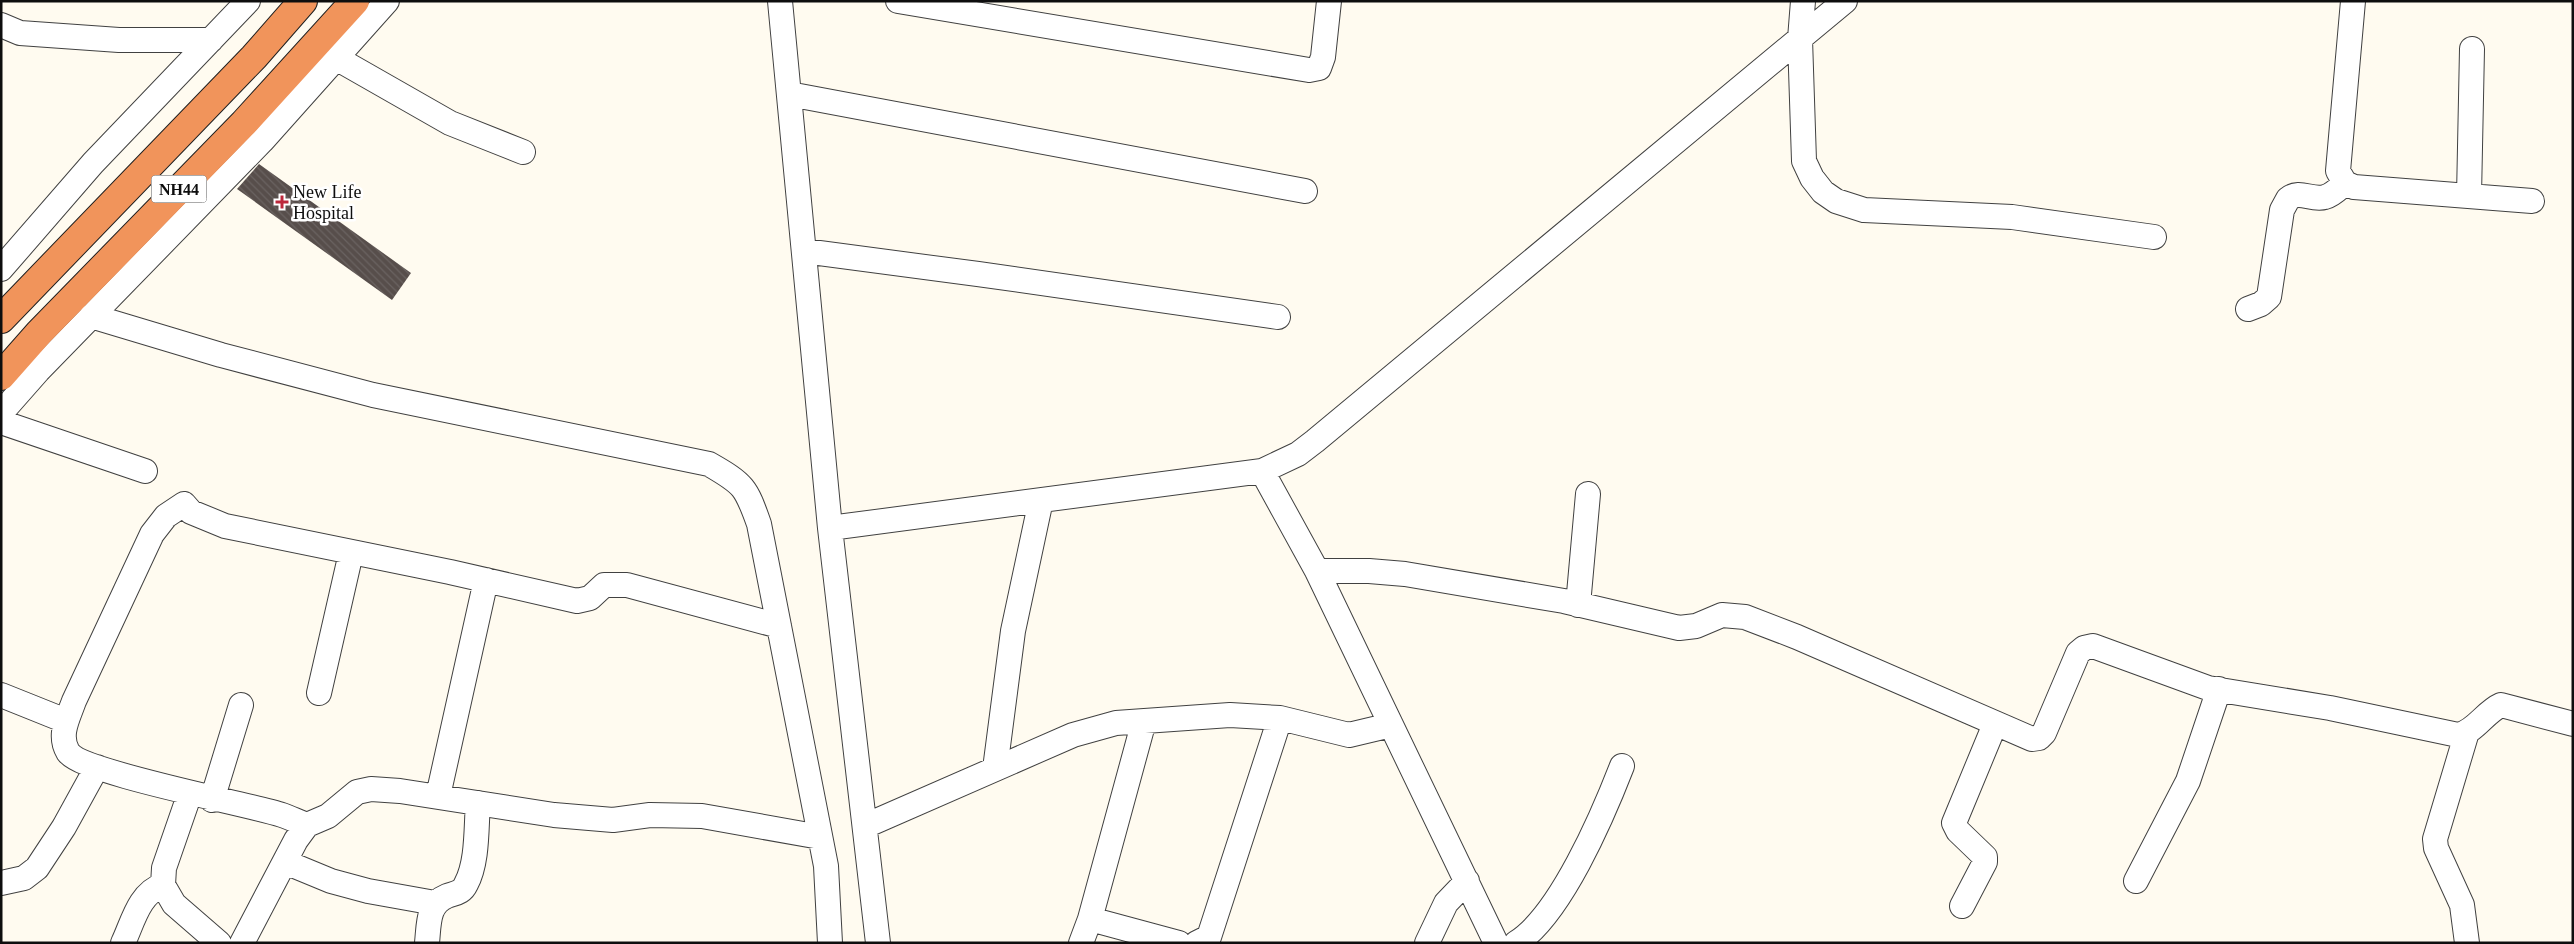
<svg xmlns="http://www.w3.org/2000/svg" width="2574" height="944" viewBox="0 0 2574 944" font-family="Georgia,serif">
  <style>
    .building { fill: url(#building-back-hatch) }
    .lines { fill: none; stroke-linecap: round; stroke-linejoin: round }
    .minor-casing { stroke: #414141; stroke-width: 26 }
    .highway-casing { stroke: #1f1f1f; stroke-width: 30 }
    .minor { stroke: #fff; stroke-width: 24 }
    .highway { stroke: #f1945b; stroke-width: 28 }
    .poi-dot { fill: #bc283b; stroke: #fff; stroke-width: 2 }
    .labels { text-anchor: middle; stroke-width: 5; stroke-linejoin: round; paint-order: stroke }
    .shield { fill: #fff; stroke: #565656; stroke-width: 1 }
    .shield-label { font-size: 16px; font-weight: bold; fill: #0e0e0e }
    .poi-label { font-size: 18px; fill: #0e0e0e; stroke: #fff; text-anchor: start }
  </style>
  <defs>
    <pattern id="building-back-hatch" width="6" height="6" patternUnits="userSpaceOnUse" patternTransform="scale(1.25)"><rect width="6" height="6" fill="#574e4b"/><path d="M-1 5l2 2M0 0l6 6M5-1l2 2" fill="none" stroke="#6a6361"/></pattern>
  </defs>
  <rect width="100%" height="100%" fill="#fffbf0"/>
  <path class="building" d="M259,164L411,273L392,300L237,189Z"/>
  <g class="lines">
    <defs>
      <path id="minor" d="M780,1L830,528
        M898,1L1309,70L1319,68L1323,57L1329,1
        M1803,1L1800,39L1804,161L1812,178L1823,192L1836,201L1864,210L2012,217L2154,237
        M2353,1L2338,171L2345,183L2354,187L2532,201
        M1,25L20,33L119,40H211
        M336,58L450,123L523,152
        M789,94L1305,191
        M2469,196L2472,49
        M804,251L978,274L1278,317
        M1,269L93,163L248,1
        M2248,309L2261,304L2269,297L2282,210L2288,199C2300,189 2311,201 2325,197C2333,195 2339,188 2345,183
        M91,316L221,355L373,395L709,464C744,484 746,487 759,524L826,866L830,943
        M1,413L38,371L262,141L387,1
        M1,422L145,471
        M1262,471L1317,571L1496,943
        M1317,571H1369L1405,574L1564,601L1679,628L1696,626L1722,615L1745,617L1797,637L2032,739L2039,738L2044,733L2078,653L2084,648L2093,646L2208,688L2330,708L2458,735C2475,732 2485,712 2501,705L2573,724
        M1578,605L1588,494
        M779,626L627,585H604L590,598L577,601L450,572L225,526L191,512L184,504L166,516L152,534L74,701C68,718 58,735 68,752C82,773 249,804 282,815C291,818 298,822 307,825L328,816L357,792L371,789L400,791L554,815L613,820L650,815L702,816L820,837
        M319,693L351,553
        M1,695L66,721
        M2467,732L2435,839L2436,848L2462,905L2467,943
        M995,769L1013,631L1041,500
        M190,793L164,868L163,885L174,904L219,943
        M438,796L486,580
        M212,800L241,705
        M865,826L1073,735L1116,723L1230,715L1280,718L1349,735L1391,725
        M285,862L331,881L368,891L435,903
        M2136,881L2188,781L2219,689
        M1,883L24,878L37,868L64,827L97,767
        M1962,906L1985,862V857L1958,831L1954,823L1995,724
        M1090,919L1179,943
        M123,943C133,922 139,893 163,885
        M242,943L296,840L307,825
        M427,943C429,925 427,904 447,896C455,893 462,893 466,884C478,862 476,827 478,803
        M878,943L830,528L1262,471L1298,454L1315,441L1845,1
        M1081,943L1090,919L1144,721
        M1197,943L1209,937L1280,718
        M1427,943L1446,903L1467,881
        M1516,943C1560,916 1603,815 1622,766"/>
      <path id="highway" d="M1,319L254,57L303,1
        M1,376L39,333L244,123L355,1"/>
    </defs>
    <use href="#minor" class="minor-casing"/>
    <use href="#highway" class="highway-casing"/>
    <use href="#minor" class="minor"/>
    <use href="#highway" class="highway"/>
  </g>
  <path class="poi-dot" d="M279.5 194.5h5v5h5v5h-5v5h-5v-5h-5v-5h5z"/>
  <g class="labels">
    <rect class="shield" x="151.5" y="175.5" width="55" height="27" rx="4"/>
    <g class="shield-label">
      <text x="179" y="195">NH44</text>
    </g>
    <g class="poi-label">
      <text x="293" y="198">New Life<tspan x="293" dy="21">Hospital</tspan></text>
    </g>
  </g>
  <rect width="2574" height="944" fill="none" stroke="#0e0e0e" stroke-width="5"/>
</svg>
